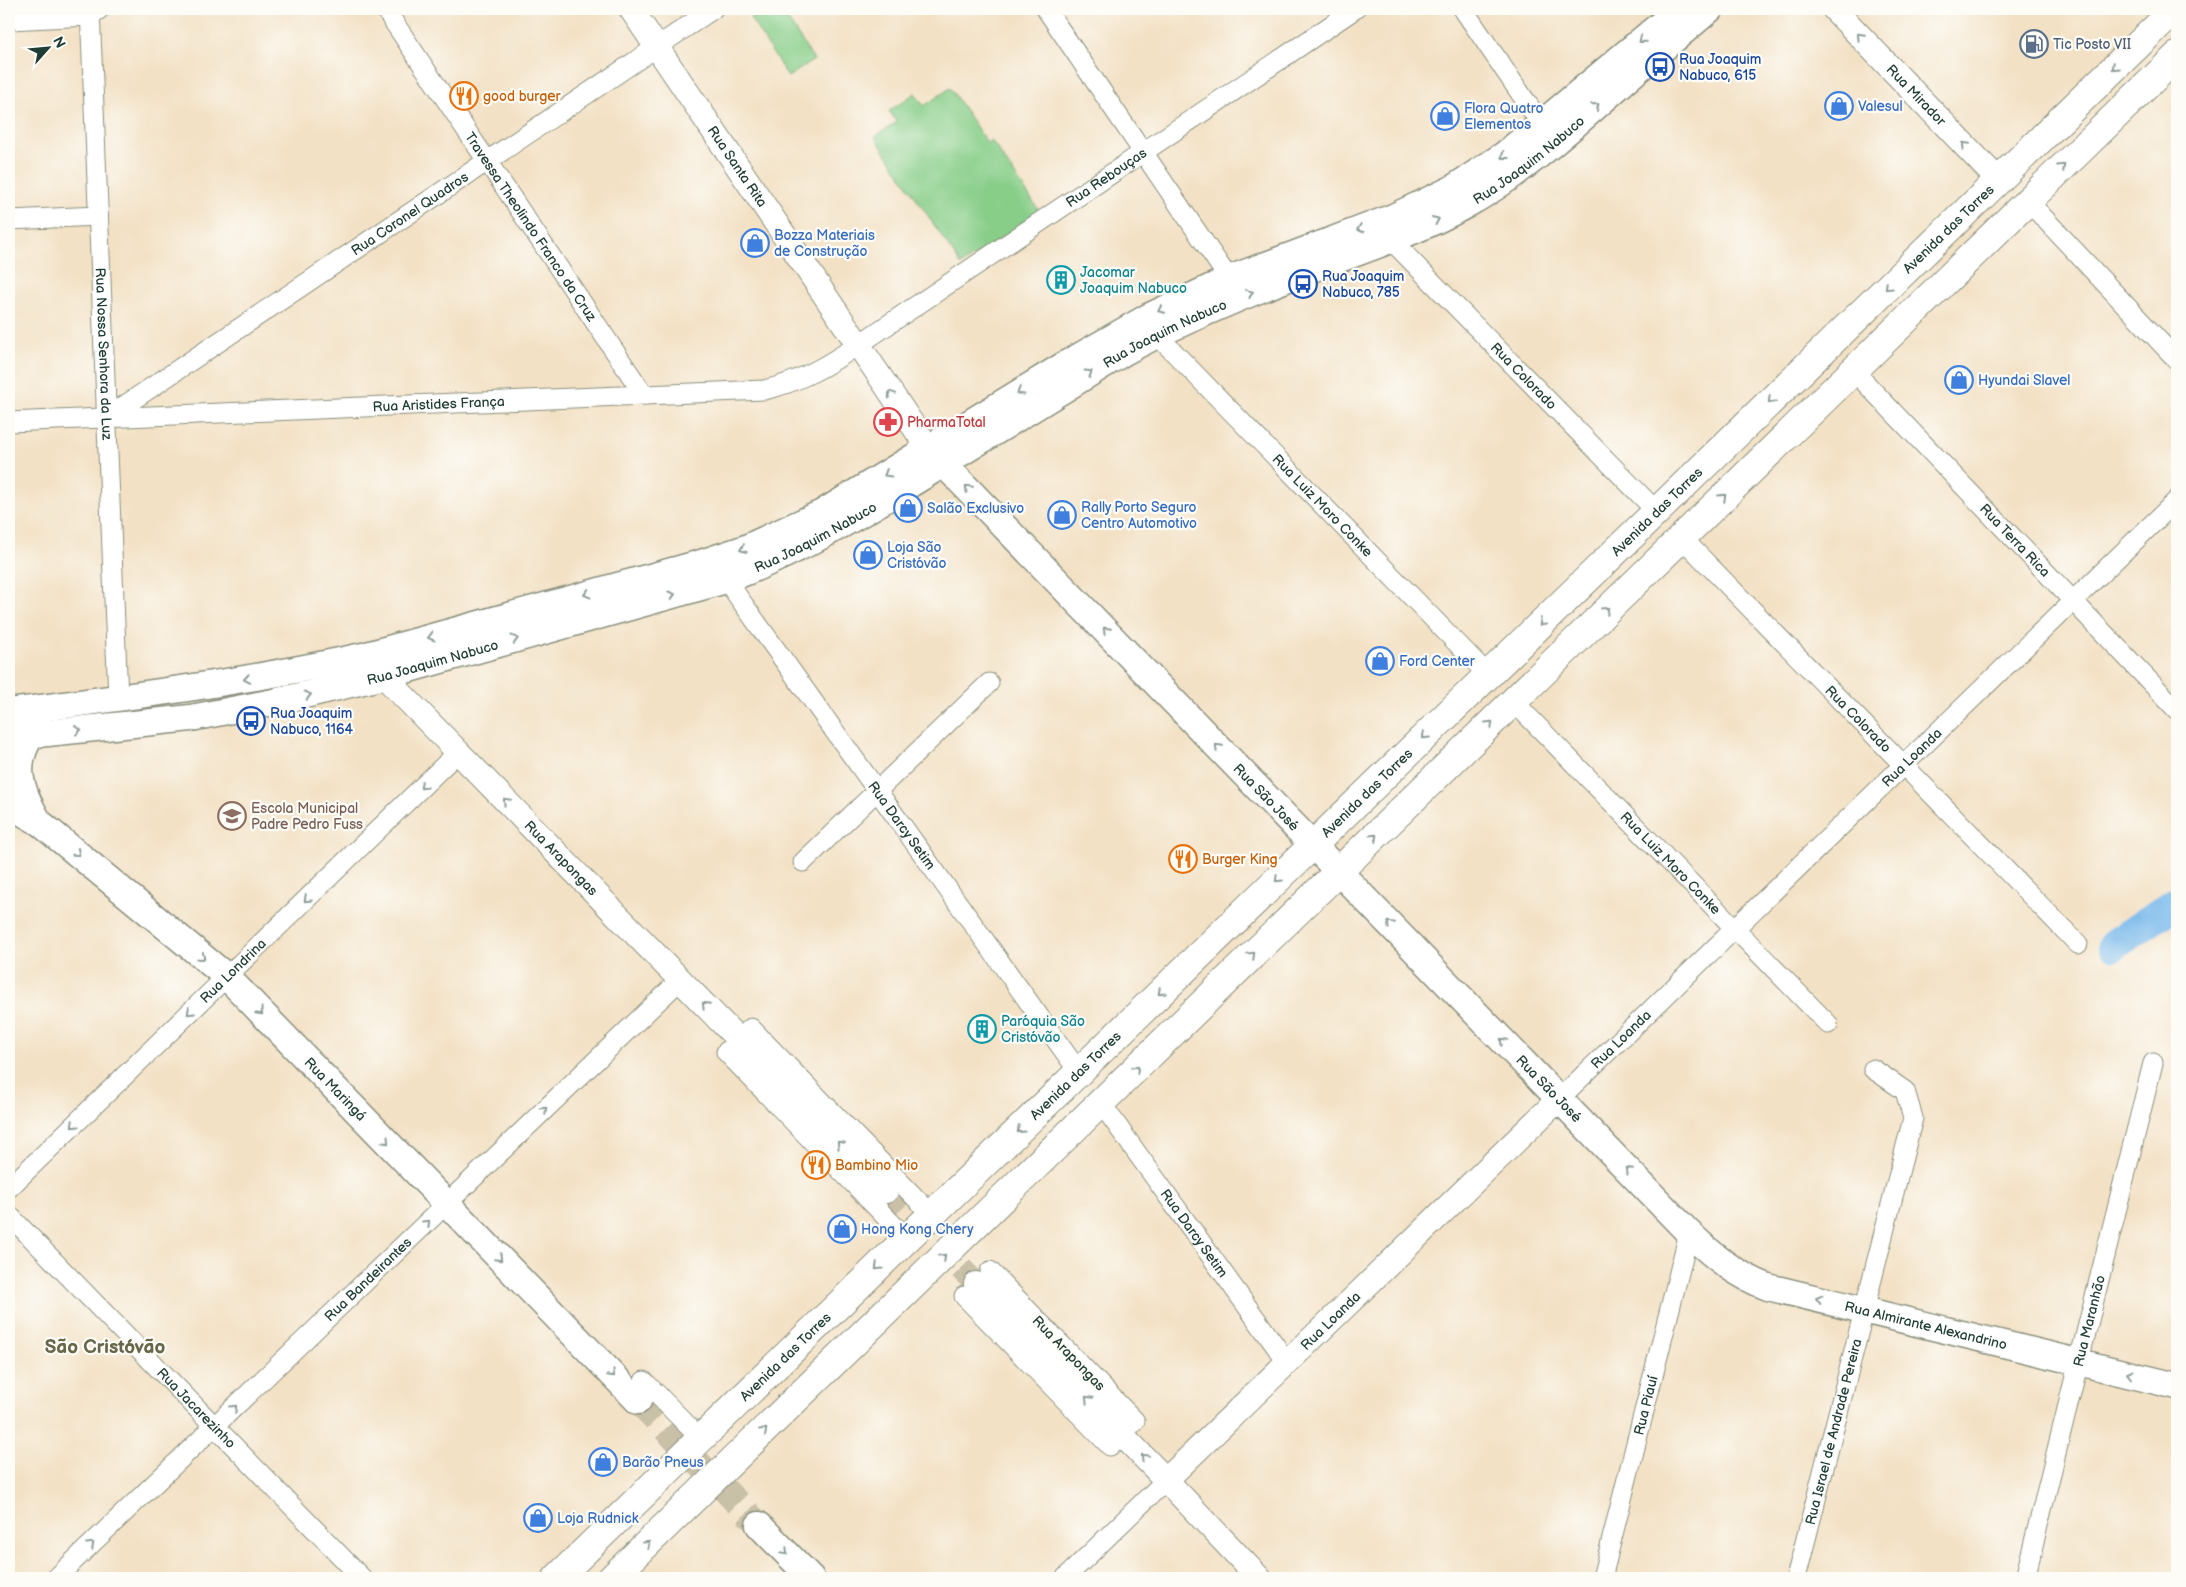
<svg xmlns="http://www.w3.org/2000/svg" width="2186" height="1587" viewBox="0 0 2186 1587" font-family="'Balsamiq Sans',sans-serif">
  <style>
    .green { fill: #88ce89; stroke: #54865e }
    .lines { fill: none; stroke-linecap: round; stroke-linejoin: round }
    .river { stroke: #76b8eb; stroke-width: 32 }
    .tertiary-tunnel { stroke: #c9c0a8; stroke-width: 24; stroke-dasharray: 24 12; stroke-linecap: butt }
    .secondary-tunnel { stroke: #c9c0a8; stroke-width: 26; stroke-dasharray: 26 13; stroke-linecap: butt }
    .minor-casing { stroke: #898f7c; stroke-width: 21 }
    .tertiary-casing { stroke: #898f7c; stroke-width: 26 }
    .secondary-casing { stroke: #898f7c; stroke-width: 29 }
    .trunk-casing { stroke: #898f7c; stroke-width: 30 }
    .minor { stroke: #fff; stroke-width: 19 }
    .tertiary { stroke: #fff; stroke-width: 24 }
    .secondary { stroke: #fff; stroke-width: 26 }
    .trunk { stroke: #fff; stroke-width: 28 }
    .oneway { stroke: #8f9e9a }
    .labels { text-anchor: middle; stroke-width: 4.5; stroke-linejoin: round; paint-order: stroke }
    .service-label { font-size: 14px; fill: #4e5e75; stroke: #fdfcf7; text-anchor: start }
    .transit-label { font-size: 14px; fill: #164399; stroke: #fdfcf7; text-anchor: start }
    .street-label { font-size: 14px; fill: #1f3d34; stroke: #fdfcf7 }
    .food-label { font-size: 14px; fill: #c56008; stroke: #fdfcf7; text-anchor: start }
    .shop-label { font-size: 14px; fill: #366cbe; stroke: #fdfcf7; text-anchor: start }
    .culture-label { font-size: 14px; fill: #0d838f; stroke: #fdfcf7; text-anchor: start }
    .health-label { font-size: 14px; fill: #be3a42; stroke: #fdfcf7; text-anchor: start }
    .education-label { font-size: 14px; fill: #785e54; stroke: #fdfcf7; text-anchor: start }
    .district-label { font-size: 19px; font-weight: bold; fill: #68674b; stroke: #fdfcf7 }
  </style>
  <rect width="100%" height="100%" fill="#fdfcf7"/>
  <filter id="ink" filterUnits="userSpaceOnUse"><feTurbulence type="fractalNoise" baseFrequency=".02" numOctaves="2"/><feDisplacementMap in="SourceGraphic" scale="10" xChannelSelector="R" yChannelSelector="G"/><feConvolveMatrix kernelMatrix="1 2 1 2 8 2 1 2 1" color-interpolation-filters="sRGB"/></filter>
  <filter id="wash" filterUnits="userSpaceOnUse"><feTurbulence type="fractalNoise" baseFrequency=".0096" numOctaves="4" result="noise"/><feDisplacementMap in="SourceGraphic" scale="20" xChannelSelector="R" yChannelSelector="G"/><feGaussianBlur stdDeviation="1.12" result="paint"/><feColorMatrix in="noise" values="0 0 0 0 0 0 0 0 0 0 0 0 0 0 0 0 0 1.4 0 .05"/><feComposite in="paint" operator="in"/></filter>
  <g filter="url(#wash)">
    <rect width="100%" height="100%" fill="#f3e1c5"/>
    <path class="green" d="M765,9H781L814,60L788,77L750,18Z
      M950,88L987,143L991,140L1040,212L961,265L875,137L897,122L889,111L915,93L924,106Z"/>
    <g class="lines">
      <path class="river" d="M2114,945L2177,902"/>
    </g>
  </g>
  <g filter="url(#ink)">
    <g class="lines">
      <path class="tertiary-tunnel" d="M886,1191L976,1284"/>
      <path class="secondary-tunnel" d="M638,1401L759,1525"/>
      <defs>
        <g id="minor">
          <path id="s1" d="M90,9L118,698"/>
          <path id="s2" d="M385,9L644,395"/>
          <path d="M1046,9L1229,279"/>
          <path d="M1463,9L1542,125"/>
          <path d="M9,20L90,16L100,9"/>
          <path d="M2027,200L2177,360"/>
          <path d="M9,220L98,216"/>
          <path id="s3" d="M1391,240L1657,512"/>
          <path id="s4" d="M1156,334L1488,675"/>
          <path id="s5" d="M1853,370L2177,710"/>
          <path id="s6" d="M106,418L713,9"/>
          <path id="s7" d="M9,422L764,390C800,382 828,365 858,345L1355,9"/>
          <path id="s8" d="M1681,537L2078,944"/>
          <path id="s9" d="M726,580L1079,1072"/>
          <path id="s10" d="M1513,701L1828,1024"/>
          <path d="M803,862L989,683"/>
          <path id="s11" d="M1559,1099L2177,500"/>
          <path id="s12" d="M1101,1103L1287,1362"/>
          <path id="s13" d="M9,1188L458,752"/>
          <path id="s14" d="M9,1215L362,1578"/>
          <path d="M907,1239L726,1052L751,1028L932,1215"/>
          <path d="M964,1296L1110,1446L1135,1421L990,1271"/>
          <path d="M644,1381L701,1439"/>
          <path id="s15" d="M56,1578L680,980"/>
          <path d="M1065,1578L1166,1480"/>
          <path id="s16" d="M1602,1578L1689,1233"/>
          <path id="s17" d="M1796,1578L1913,1118L1905,1091L1873,1069"/>
          <path id="s18" d="M2025,1578L2153,1063"/>
        </g>
        <g id="tertiary">
          <path id="s19" d="M631,9L929,449"/>
          <path id="s20" d="M1834,9L1998,180"/>
          <path id="s21" d="M384,676L886,1191"/>
          <path d="M976,1284L1166,1480L1259,1578"/>
          <path id="s22" d="M1166,1480L1559,1099"/>
        </g>
        <g id="secondary">
          <path id="s23" d="M931,451L1689,1233C1713,1256 1736,1275 1768,1287L2177,1386"/>
          <path d="M9,712C128,697 246,682 363,656L701,563L746,548L822,513L1066,364L1148,317L1229,279L1391,218L1452,189L1504,155L1679,9"/>
          <path d="M39,725C10,759 18,787 39,822"/>
          <path id="s24" d="M9,737L191,718L279,701L384,676L726,580C797,553 853,519 917,480C987,437 1056,394 1126,351C1179,322 1235,299 1291,277C1350,254 1411,236 1466,205C1522,174 1570,129 1618,87C1648,60 1680,35 1710,9"/>
          <path id="s25" d="M9,805L39,822L227,977L638,1401"/>
          <path d="M759,1525L811,1578"/>
        </g>
        <g id="trunk">
          <path id="s26" d="M557,1578L2175,9"/>
          <path d="M612,1578L2177,56"/>
        </g>
      </defs>
      <use href="#minor" class="minor-casing"/>
      <use href="#tertiary" class="tertiary-casing"/>
      <use href="#secondary" class="secondary-casing"/>
      <use href="#trunk" class="trunk-casing"/>
      <use href="#minor" class="minor"/>
      <use href="#tertiary" class="tertiary"/>
      <use href="#secondary" class="secondary"/>
      <use href="#trunk" class="trunk"/>
    </g>
    <defs><path id="oneway-chevron" d="M-2-3.5L2.5 0L-2 3.5" fill="none" stroke-width="1.6" stroke-linecap="round" stroke-linejoin="round" transform="scale(1.25)"/></defs>
    <g class="oneway">
      <use href="#oneway-chevron" transform="translate(1860 36) rotate(-134)"/>
      <use href="#oneway-chevron" transform="translate(1642 40) rotate(140)"/>
      <use href="#oneway-chevron" transform="translate(2115 67) rotate(136)"/>
      <use href="#oneway-chevron" transform="translate(1596 106) rotate(-41)"/>
      <use href="#oneway-chevron" transform="translate(1965 145) rotate(-134)"/>
      <use href="#oneway-chevron" transform="translate(1504 156) rotate(143)"/>
      <use href="#oneway-chevron" transform="translate(2062 167) rotate(-44)"/>
      <use href="#oneway-chevron" transform="translate(1436 220) rotate(-25)"/>
      <use href="#oneway-chevron" transform="translate(1360 229) rotate(159)"/>
      <use href="#oneway-chevron" transform="translate(1888 287) rotate(136)"/>
      <use href="#oneway-chevron" transform="translate(1250 293) rotate(-22)"/>
      <use href="#oneway-chevron" transform="translate(1161 310) rotate(154)"/>
      <use href="#oneway-chevron" transform="translate(1089 373) rotate(-32)"/>
      <use href="#oneway-chevron" transform="translate(1020 392) rotate(148)"/>
      <use href="#oneway-chevron" transform="translate(891 394) rotate(-124)"/>
      <use href="#oneway-chevron" transform="translate(1771 400) rotate(136)"/>
      <use href="#oneway-chevron" transform="translate(887 474) rotate(149)"/>
      <use href="#oneway-chevron" transform="translate(968 488) rotate(-134)"/>
      <use href="#oneway-chevron" transform="translate(1723 497) rotate(-44)"/>
      <use href="#oneway-chevron" transform="translate(743 549) rotate(160)"/>
      <use href="#oneway-chevron" transform="translate(587 594) rotate(165)"/>
      <use href="#oneway-chevron" transform="translate(672 595) rotate(-16)"/>
      <use href="#oneway-chevron" transform="translate(1606 610) rotate(-44)"/>
      <use href="#oneway-chevron" transform="translate(1542 623) rotate(136)"/>
      <use href="#oneway-chevron" transform="translate(1106 630) rotate(-134)"/>
      <use href="#oneway-chevron" transform="translate(431 637) rotate(165)"/>
      <use href="#oneway-chevron" transform="translate(515 639) rotate(-16)"/>
      <use href="#oneway-chevron" transform="translate(247 679) rotate(170)"/>
      <use href="#oneway-chevron" transform="translate(308 695) rotate(-13)"/>
      <use href="#oneway-chevron" transform="translate(1490 724) rotate(-44)"/>
      <use href="#oneway-chevron" transform="translate(78 730) rotate(-6)"/>
      <use href="#oneway-chevron" transform="translate(1425 736) rotate(136)"/>
      <use href="#oneway-chevron" transform="translate(1218 747) rotate(-134)"/>
      <use href="#oneway-chevron" transform="translate(423 786) rotate(136)"/>
      <use href="#oneway-chevron" transform="translate(506 801) rotate(-134)"/>
      <use href="#oneway-chevron" transform="translate(1374 837) rotate(-44)"/>
      <use href="#oneway-chevron" transform="translate(77 853) rotate(40)"/>
      <use href="#oneway-chevron" transform="translate(1278 879) rotate(136)"/>
      <use href="#oneway-chevron" transform="translate(307 899) rotate(136)"/>
      <use href="#oneway-chevron" transform="translate(1390 924) rotate(-134)"/>
      <use href="#oneway-chevron" transform="translate(1252 955) rotate(-44)"/>
      <use href="#oneway-chevron" transform="translate(202 957) rotate(40)"/>
      <use href="#oneway-chevron" transform="translate(1161 992) rotate(136)"/>
      <use href="#oneway-chevron" transform="translate(705 1005) rotate(-135)"/>
      <use href="#oneway-chevron" transform="translate(190 1012) rotate(136)"/>
      <use href="#oneway-chevron" transform="translate(260 1012) rotate(46)"/>
      <use href="#oneway-chevron" transform="translate(1503 1041) rotate(-134)"/>
      <use href="#oneway-chevron" transform="translate(1136 1069) rotate(-44)"/>
      <use href="#oneway-chevron" transform="translate(544 1110) rotate(-44)"/>
      <use href="#oneway-chevron" transform="translate(74 1125) rotate(136)"/>
      <use href="#oneway-chevron" transform="translate(1020 1130) rotate(136)"/>
      <use href="#oneway-chevron" transform="translate(386 1141) rotate(46)"/>
      <use href="#oneway-chevron" transform="translate(840 1144) rotate(-134)"/>
      <use href="#oneway-chevron" transform="translate(1628 1170) rotate(-134)"/>
      <use href="#oneway-chevron" transform="translate(427 1223) rotate(-44)"/>
      <use href="#oneway-chevron" transform="translate(943 1257) rotate(-44)"/>
      <use href="#oneway-chevron" transform="translate(499 1258) rotate(46)"/>
      <use href="#oneway-chevron" transform="translate(878 1267) rotate(136)"/>
      <use href="#oneway-chevron" transform="translate(1819 1299) rotate(-166)"/>
      <use href="#oneway-chevron" transform="translate(612 1374) rotate(46)"/>
      <use href="#oneway-chevron" transform="translate(2130 1374) rotate(-166)"/>
      <use href="#oneway-chevron" transform="translate(1088 1399) rotate(-134)"/>
      <use href="#oneway-chevron" transform="translate(234 1408) rotate(-44)"/>
      <use href="#oneway-chevron" transform="translate(764 1431) rotate(-44)"/>
      <use href="#oneway-chevron" transform="translate(1144 1457) rotate(-134)"/>
      <use href="#oneway-chevron" transform="translate(647 1544) rotate(-44)"/>
      <use href="#oneway-chevron" transform="translate(91 1545) rotate(-44)"/>
      <use href="#oneway-chevron" transform="translate(785 1552) rotate(46)"/>
    </g>
  </g>
  <defs>
    <symbol id="fuel-ring" viewBox="-11 -11 22 22"><circle r="9.5" fill="#fdfcf7" stroke="#5c6f8a" stroke-width="1.5"/><path d="M-5.5-6h7V0h2V4h1.3V-2.5L3-4.5l.8-.8L6-3V5H2.5V1h-1V6h-7ZM-4.2-4.7v3.2H.2V-4.7Z" fill="#5c6f8a"/></symbol>
    <symbol id="bus-ring" viewBox="-11 -11 22 22"><circle r="9.5" fill="#fdfcf7" stroke="#1a4fb4" stroke-width="1.5"/><path d="M-5-6H5V4H4V6H2V4H-2V6H-4V4H-5ZM-3.5-4V0h7V-4ZM-3.5 1.2v1.5H-2V1.2ZM2 1.2v1.5H3.5V1.2Z" fill="#1a4fb4"/></symbol>
    <symbol id="restaurant-ring" viewBox="-11 -11 22 22"><circle r="9.5" fill="#fdfcf7" stroke="#e8710a" stroke-width="1.5"/><path d="M-5-6h1v4h1v-4h1v4h1v-4h1v5L-1.5 .5V6h-2V.5L-5-1ZM5-6V6H3V1.5H1.5Q1.5-4 5-6Z" fill="#e8710a"/></symbol>
    <symbol id="shop-ring" viewBox="-11 -11 22 22"><circle r="9.5" fill="#fdfcf7" stroke="#3f7fe0" stroke-width="1.5"/><path d="M-5-2.5h2.3a2.7 3.5 0 0 1 5.4 0H5L5.5 6h-11ZM-1.5-2.5h3a1.5 2.3 0 0 0-3 0Z" fill="#3f7fe0"/></symbol>
    <symbol id="building-ring" viewBox="-11 -11 22 22"><circle r="9.5" fill="#fdfcf7" stroke="#0f9aa8" stroke-width="1.5"/><path d="M-4-6H4V6H1V3H-1V6H-4ZM-2.5-4.3h1.7v1.8h-1.7ZM.8-4.3h1.7v1.8H.8ZM-2.5-1h1.7V.8h-1.7ZM.8-1h1.7V.8H.8Z" fill="#0f9aa8"/></symbol>
    <symbol id="pharmacy-ring" viewBox="-11 -11 22 22"><circle r="9.5" fill="#fdfcf7" stroke="#e0444e" stroke-width="1.5"/><path d="M-2-6h4v4h4v4h-4v4h-4v-4h-4v-4h4Z" fill="#e0444e"/></symbol>
    <symbol id="school-ring" viewBox="-11 -11 22 22"><circle r="9.5" fill="#fdfcf7" stroke="#8d6e63" stroke-width="1.5"/><path d="M0-5L7-2L0 1L-7-2ZM-4 1L0 2.5L4 1V4Q0 6-4 4Z" fill="#8d6e63"/></symbol>
  </defs>
  <g fill-rule="evenodd">
    <use href="#fuel-ring" x="2018" y="28" width="32" height="32"/>
    <use href="#bus-ring" x="1644" y="51" width="32" height="32"/>
    <use href="#restaurant-ring" x="448" y="80" width="32" height="32"/>
    <use href="#shop-ring" x="1823" y="90" width="32" height="32"/>
    <use href="#shop-ring" x="1429" y="100" width="32" height="32"/>
    <use href="#shop-ring" x="739" y="227" width="32" height="32"/>
    <use href="#building-ring" x="1045" y="264" width="32" height="32"/>
    <use href="#bus-ring" x="1287" y="268" width="32" height="32"/>
    <use href="#shop-ring" x="1943" y="364" width="32" height="32"/>
    <use href="#pharmacy-ring" x="872" y="406" width="32" height="32"/>
    <use href="#shop-ring" x="892" y="492" width="32" height="32"/>
    <use href="#shop-ring" x="1046" y="499" width="32" height="32"/>
    <use href="#shop-ring" x="852" y="539" width="32" height="32"/>
    <use href="#shop-ring" x="1364" y="645" width="32" height="32"/>
    <use href="#bus-ring" x="235" y="705" width="32" height="32"/>
    <use href="#school-ring" x="216" y="800" width="32" height="32"/>
    <use href="#restaurant-ring" x="1167" y="843" width="32" height="32"/>
    <use href="#building-ring" x="966" y="1013" width="32" height="32"/>
    <use href="#restaurant-ring" x="800" y="1149" width="32" height="32"/>
    <use href="#shop-ring" x="826" y="1213" width="32" height="32"/>
    <use href="#shop-ring" x="587" y="1446" width="32" height="32"/>
    <use href="#shop-ring" x="522" y="1502" width="32" height="32"/>
  </g>
  <g class="labels">
    <g class="service-label">
      <text x="2053" y="49">Tic Posto VII</text>
    </g>
    <g class="transit-label">
      <text x="1679" y="64">Rua Joaquim<tspan x="1679" dy="16">Nabuco, 615</tspan></text>
      <text x="1322" y="281">Rua Joaquim<tspan x="1322" dy="16">Nabuco, 785</tspan></text>
      <text x="270" y="718">Rua Joaquim<tspan x="270" dy="16">Nabuco, 1164</tspan></text>
    </g>
    <g class="street-label">
      <text dy="5" stroke="none"><textPath href="#s20" startOffset="119">Rua Mirador</textPath></text>
      <text dy="5" stroke="none"><textPath href="#s24" startOffset="1645">Rua Joaquim Nabuco</textPath></text>
      <text dy="5" stroke="none"><textPath href="#s19" startOffset="190">Rua Santa Rita</textPath></text>
      <text dy="5" stroke="none"><textPath href="#s7" startOffset="1160">Rua Rebouças</textPath></text>
      <text dy="5" stroke="none"><textPath href="#s6" startOffset="366">Rua Coronel Quadros</textPath></text>
      <text dy="5" stroke="none"><textPath href="#s2" startOffset="262">Travessa Theolindo Franco da Cruz</textPath></text>
      <text dy="5" stroke="none"><textPath href="#s26" startOffset="1938">Avenida das Torres</textPath></text>
      <text dy="5" stroke="none"><textPath href="#s24" startOffset="1240">Rua Joaquim Nabuco</textPath></text>
      <text dy="5" stroke="none"><textPath href="#s1" startOffset="345">Rua Nossa Senhora da Luz</textPath></text>
      <text dy="5" stroke="none"><textPath href="#s3" startOffset="190">Rua Colorado</textPath></text>
      <text dy="5" stroke="none"><textPath href="#s7" startOffset="430">Rua Aristides França</textPath></text>
      <text dy="5" stroke="none"><textPath href="#s4" startOffset="239">Rua Luiz Moro Conke</textPath></text>
      <text dy="5" stroke="none"><textPath href="#s26" startOffset="1532">Avenida das Torres</textPath></text>
      <text dy="5" stroke="none"><textPath href="#s24" startOffset="835">Rua Joaquim Nabuco</textPath></text>
      <text dy="5" stroke="none"><textPath href="#s5" startOffset="235">Rua Terra Rica</textPath></text>
      <text dy="5" stroke="none"><textPath href="#s24" startOffset="431">Rua Joaquim Nabuco</textPath></text>
      <text dy="5" stroke="none"><textPath href="#s8" startOffset="254">Rua Colorado</textPath></text>
      <text dy="5" stroke="none"><textPath href="#s11" startOffset="491">Rua Loanda</textPath></text>
      <text dy="5" stroke="none"><textPath href="#s26" startOffset="1128">Avenida das Torres</textPath></text>
      <text dy="5" stroke="none"><textPath href="#s23" startOffset="482">Rua São José</textPath></text>
      <text dy="5" stroke="none"><textPath href="#s9" startOffset="302">Rua Darcy Setim</textPath></text>
      <text dy="5" stroke="none"><textPath href="#s21" startOffset="254">Rua Arapongas</textPath></text>
      <text dy="5" stroke="none"><textPath href="#s10" startOffset="226">Rua Luiz Moro Conke</textPath></text>
      <text dy="5" stroke="none"><textPath href="#s13" startOffset="312">Rua Londrina</textPath></text>
      <text dy="5" stroke="none"><textPath href="#s11" startOffset="86">Rua Loanda</textPath></text>
      <text dy="5" stroke="none"><textPath href="#s26" startOffset="722">Avenida das Torres</textPath></text>
      <text dy="5" stroke="none"><textPath href="#s23" startOffset="888">Rua São José</textPath></text>
      <text dy="5" stroke="none"><textPath href="#s25" startOffset="434">Rua Maringá</textPath></text>
      <text dy="5" stroke="none"><textPath href="#s12" startOffset="160">Rua Darcy Setim</textPath></text>
      <text dy="5" stroke="none"><textPath href="#s15" startOffset="432">Rua Bandeirantes</textPath></text>
      <text dy="5" stroke="none"><textPath href="#s22" startOffset="229">Rua Loanda</textPath></text>
      <text dy="5" stroke="none"><textPath href="#s18" startOffset="265">Rua Maranhão</textPath></text>
      <text dy="5" stroke="none"><textPath href="#s23" startOffset="1348">Rua Almirante Alexandrino</textPath></text>
      <text transform="translate(1069 1353) rotate(46)" y="5">Rua Arapongas</text>
      <text dy="5" stroke="none"><textPath href="#s26" startOffset="318">Avenida das Torres</textPath></text>
      <text dy="5" stroke="none"><textPath href="#s16" startOffset="178">Rua Piauí</textPath></text>
      <text dy="5" stroke="none"><textPath href="#s14" startOffset="269">Rua Jacarezinho</textPath></text>
      <text dy="5" stroke="none"><textPath href="#s17" startOffset="151">Rua Israel de Andrade Pereira</textPath></text>
    </g>
    <g class="food-label">
      <text x="483" y="101">good burger</text>
      <text x="1202" y="864">Burger King</text>
      <text x="835" y="1170">Bambino Mio</text>
    </g>
    <g class="shop-label">
      <text x="1858" y="111">Valesul</text>
      <text x="1464" y="113">Flora Quatro<tspan x="1464" dy="16">Elementos</tspan></text>
      <text x="774" y="240">Bozza Materiais<tspan x="774" dy="16">de Construção</tspan></text>
      <text x="1978" y="385">Hyundai Slavel</text>
      <text x="1081" y="512">Rally Porto Seguro<tspan x="1081" dy="16">Centro Automotivo</tspan></text>
      <text x="927" y="513">Salão Exclusivo</text>
      <text x="887" y="552">Loja São<tspan x="887" dy="16">Cristóvão</tspan></text>
      <text x="1399" y="666">Ford Center</text>
      <text x="861" y="1234">Hong Kong Chery</text>
      <text x="622" y="1467">Barão Pneus</text>
      <text x="557" y="1523">Loja Rudnick</text>
    </g>
    <g class="culture-label">
      <text x="1080" y="277">Jacomar<tspan x="1080" dy="16">Joaquim Nabuco</tspan></text>
      <text x="1001" y="1026">Paróquia São<tspan x="1001" dy="16">Cristóvão</tspan></text>
    </g>
    <g class="health-label">
      <text x="907" y="427">PharmaTotal</text>
    </g>
    <g class="education-label">
      <text x="251" y="813">Escola Municipal<tspan x="251" dy="16">Padre Pedro Fuss</tspan></text>
    </g>
    <g class="district-label">
      <text x="105" y="1353">São Cristóvão</text>
    </g>
  </g>
  <rect width="2186" height="1587" fill="none" stroke="#fdfcf7" stroke-width="30"/>
  <g transform="translate(48 48) rotate(63)" stroke="#fdfcf7" stroke-width="4" paint-order="stroke">
  <path d="M0-4L9 19L0 12L-9 19Z" fill="#1f3d34"/>
  <text y="-8" font-size="14" font-weight="bold" text-anchor="middle" fill="#1f3d34">N</text>
  </g>
</svg>
